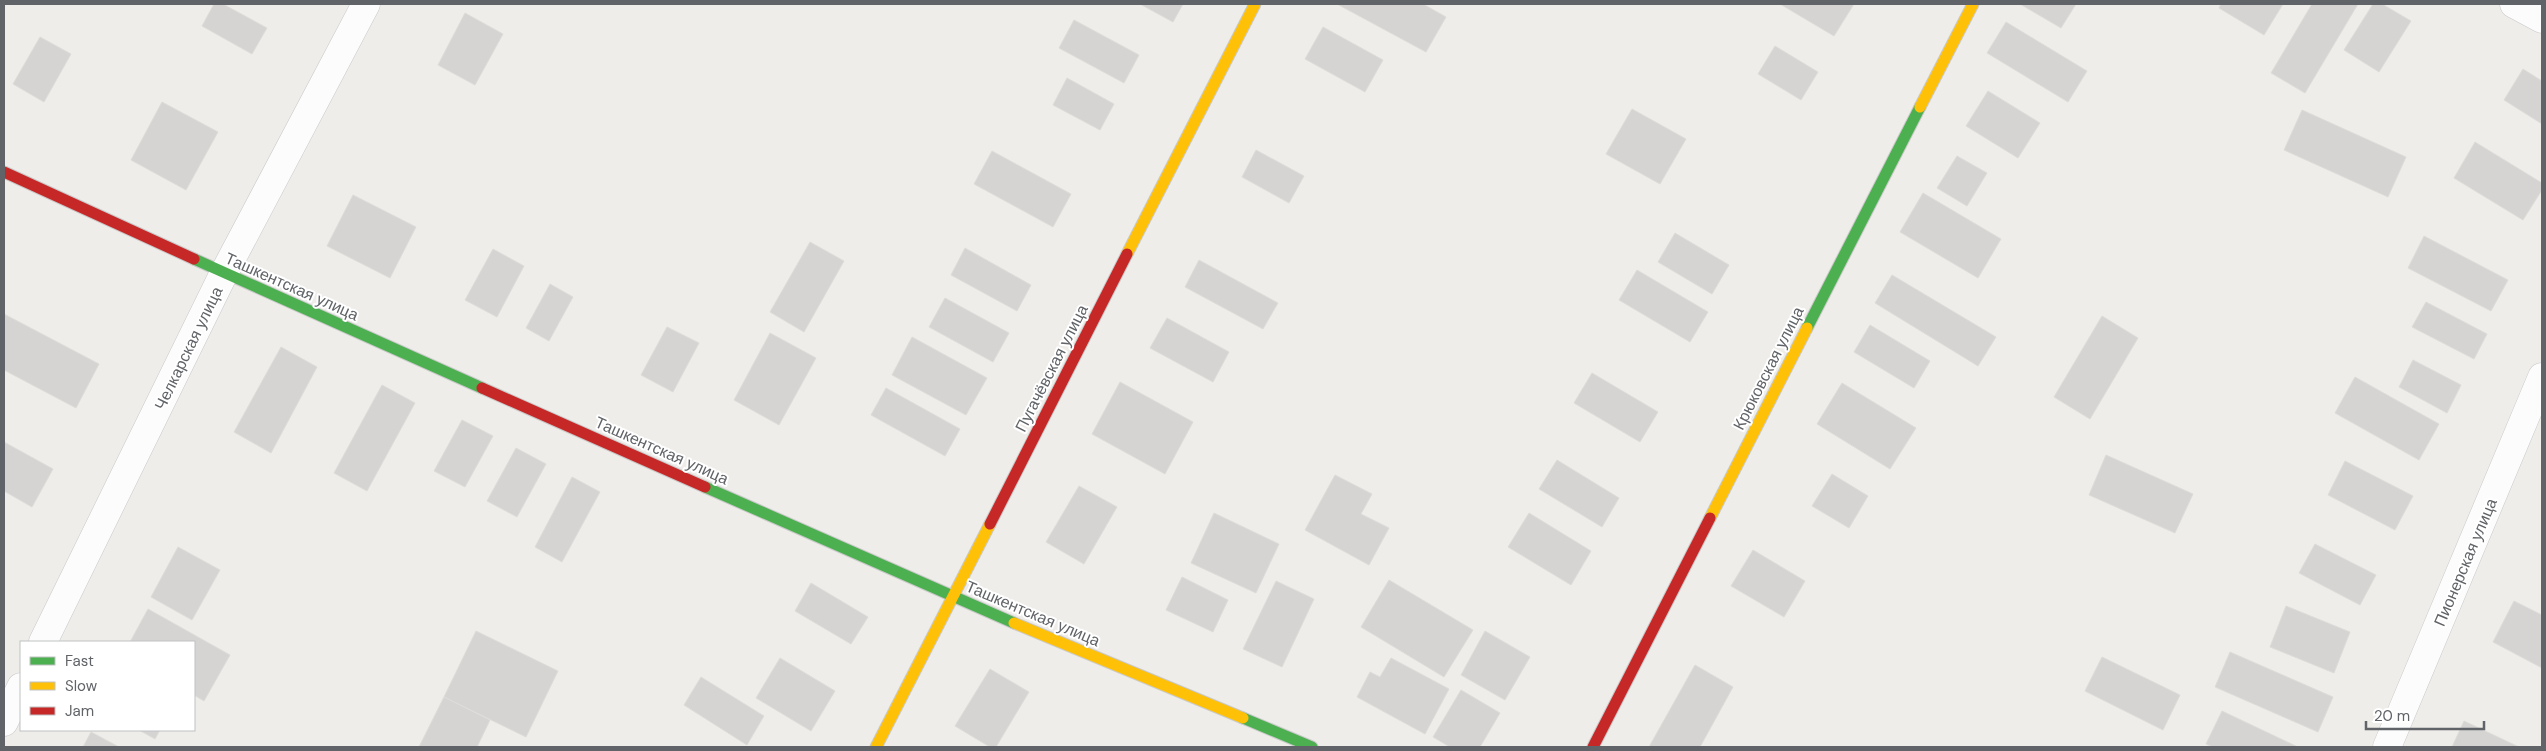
<svg xmlns="http://www.w3.org/2000/svg" width="2546" height="751" viewBox="0 0 2546 751" font-family="'DM Sans',sans-serif">
  <style>
    .building { fill: #d5d4d3; stroke: #dedcd9 }
    .lines { fill: none; stroke-linecap: round; stroke-linejoin: round }
    .street-casing { stroke: #c9c9c9; stroke-width: 29 }
    .fast-casing { stroke: #c9c9c9; stroke-width: 13 }
    .slow-casing { stroke: #c9c9c9; stroke-width: 13 }
    .jam-casing { stroke: #c9c9c9; stroke-width: 13 }
    .street { stroke: #fdfcfc; stroke-width: 28 }
    .fast { stroke: #4caf50; stroke-width: 11 }
    .slow { stroke: #ffc107; stroke-width: 11 }
    .jam { stroke: #c62828; stroke-width: 11 }
    .labels { text-anchor: middle; stroke-width: 4; stroke-linejoin: round; paint-order: stroke }
    .street-label { font-size: 16px; fill: #606367; stroke: #fff }
  </style>
  <rect width="100%" height="100%" fill="#efedea"/>
  <path class="building" d="M214,4H223L267,28L252,54L202,26Z
    M1140,4H1183L1173,22Z
    M1337,4H1423L1446,17L1426,52Z
    M1780,4H1854L1834,36Z
    M2020,4H2076L2061,28Z
    M2221,4H2283L2264,35L2219,8Z
    M2312,4H2358L2305,93L2271,73Z
    M2373,4H2382L2411,21L2379,72L2344,50Z
    M465,13L503,34L475,85L438,65Z
    M1074,20L1139,55L1124,83L1059,48Z
    M2006,22L2087,71L2068,102L1987,53Z
    M1323,27L1383,60L1365,92L1305,59Z
    M40,37L71,54L44,102L13,84Z
    M1775,46L1818,72L1801,100L1758,74Z
    M2523,69L2542,81V124L2504,100Z
    M1067,78L1114,104L1100,130L1053,105Z
    M1988,91L2040,123L2018,158L1966,126Z
    M162,102L218,132L186,190L131,160Z
    M1632,109L1686,139L1660,184L1606,154Z
    M2302,110L2406,157L2388,197L2284,150Z
    M2475,142L2542,183V190L2523,220L2454,178Z
    M1256,150L1304,176L1289,203L1242,177Z
    M992,151L1071,194L1053,227L974,184Z
    M1957,156L1987,173L1967,206L1937,188Z
    M1923,193L2001,239L1978,278L1900,232Z
    M353,195L416,227L390,278L327,246Z
    M1675,233L1729,265L1712,294L1658,262Z
    M2424,236L2508,280L2491,311L2408,268Z
    M810,242L844,261L804,332L770,312Z
    M965,248L1031,285L1017,311L951,275Z
    M493,249L524,266L497,317L465,300Z
    M1199,260L1278,303L1263,329L1185,287Z
    M1637,270L1708,312L1690,342L1619,300Z
    M1892,275L1996,337L1978,366L1875,303Z
    M550,284L573,297L549,341L526,328Z
    M945,298L1009,333L993,362L929,327Z
    M2426,302L2487,334L2474,359L2412,327Z
    M4,314L99,364L76,408L4,370Z
    M2102,316L2138,338L2090,419L2054,397Z
    M1167,318L1229,352L1213,382L1150,348Z
    M1870,325L1930,361L1914,388L1854,352Z
    M667,327L699,343L673,392L641,375Z
    M770,333L816,358L779,425L734,400Z
    M912,337L987,378L966,415L892,375Z
    M281,347L317,367L271,453L234,432Z
    M2413,360L2461,385L2447,413L2399,387Z
    M1592,373L1658,412L1640,442L1574,403Z
    M2355,377L2439,424L2419,460L2335,413Z
    M1120,382L1193,422L1165,474L1092,434Z
    M1842,383L1916,428L1890,469L1817,424Z
    M382,385L415,403L367,491L334,473Z
    M886,388L960,429L945,456L871,415Z
    M462,420L493,436L465,487L434,471Z
    M4,442L53,469L32,507L4,491Z
    M516,448L546,464L517,517L487,501Z
    M2106,455L2193,494L2175,533L2089,495Z
    M1557,460L1619,498L1602,527L1539,489Z
    M2345,461L2413,496L2395,530L2328,495Z
    M1832,474L1868,496L1849,528L1812,506Z
    M1335,475L1372,494L1361,514L1389,528L1369,565L1305,530Z
    M572,477L600,492L562,562L535,547Z
    M1079,486L1117,507L1084,564L1046,542Z
    M1214,513L1279,544L1256,593L1191,563Z
    M1529,513L1591,551L1571,585L1508,547Z
    M2315,544L2376,575L2360,605L2299,573Z
    M178,547L220,570L192,620L151,597Z
    M1753,550L1805,581L1784,617L1731,586Z
    M1182,577L1228,600L1213,632L1166,610Z
    M1389,580L1473,630L1444,677L1361,627Z
    M1276,581L1314,599L1282,667L1243,649Z
    M811,583L868,617L851,644L795,611Z
    M2514,601L2542,615V668L2493,642Z
    M2286,606L2350,632L2334,673L2270,647Z
    M148,609L230,655L204,701L194,695V642H130Z
    M476,631L558,671L526,737L444,697Z
    M1485,631L1530,657L1505,700L1461,675Z
    M2230,652L2333,697L2318,732L2215,687Z
    M2102,657L2180,695L2163,730L2085,691Z
    M780,658L835,691L811,731L756,698Z
    M1391,658L1449,689L1425,734L1357,697L1370,672L1380,677Z
    M1695,665L1733,687L1700,747H1649Z
    M990,669L1029,692L996,747H990L955,726Z
    M701,677L764,716L747,745L684,705Z
    M1461,690L1500,713L1480,747H1450L1433,737Z
    M444,697L490,720L477,747H419Z
    M2222,711L2298,747H2213L2206,744Z
    M2464,721L2519,747H2452Z
    M139,730H160L155,739Z
    M91,732L119,747H83Z"/>
  <g class="lines">
    <defs>
      <path id="street" d="M2514,4L2542,19
        M43,642L224,273L366,4
        M4,722L21,687
        M2387,747L2542,377"/>
      <path id="fast" d="M194,259L482,388
        M1807,328L1920,107
        M705,487L1014,623
        M1243,718L1312,747"/>
      <path id="slow" d="M1920,107L1973,4
        M1127,254L1255,4
        M1710,518L1807,328
        M1014,623L1243,718
        M876,747L990,524"/>
      <path id="jam" d="M4,172L194,259
        M482,388L705,487
        M990,524L1127,254
        M1593,747L1710,518"/>
    </defs>
    <use href="#street" class="street-casing"/>
    <use href="#fast" class="fast-casing"/>
    <use href="#slow" class="slow-casing"/>
    <use href="#jam" class="jam-casing"/>
    <use href="#street" class="street"/>
    <use href="#fast" class="fast"/>
    <use href="#slow" class="slow"/>
    <use href="#jam" class="jam"/>
  </g>
  <g class="labels">
    <g class="street-label">
      <text transform="translate(292 286) rotate(24)" y="6">Ташкентская улица</text>
      <text transform="translate(188 348) rotate(-64)" y="6">Челкарская улица</text>
      <text transform="translate(1051 368) rotate(-63)" y="6">Пугачёвская улица</text>
      <text transform="translate(1768 368) rotate(-63)" y="6">Крюковская улица</text>
      <text transform="translate(662 450) rotate(24)" y="6">Ташкентская улица</text>
      <text transform="translate(2465 562) rotate(-67)" y="6">Пионерская улица</text>
      <text transform="translate(1033 613) rotate(23)" y="6">Ташкентская улица</text>
    </g>
  </g>
  <rect width="2546" height="751" fill="none" stroke="#606367" stroke-width="10"/>
  <rect x="20" y="641" width="175" height="90" fill="#ffffff" stroke="#bfc1c2"/>
  <rect x="30" y="657" width="25" height="8" fill="#4caf50" stroke="#bfc1c2"/>
  <text x="65" y="666" font-size="15" fill="#606367">Fast</text>
  <rect x="30" y="682" width="25" height="8" fill="#ffc107" stroke="#bfc1c2"/>
  <text x="65" y="691" font-size="15" fill="#606367">Slow</text>
  <rect x="30" y="707" width="25" height="8" fill="#c62828" stroke="#bfc1c2"/>
  <text x="65" y="716" font-size="15" fill="#606367">Jam</text>
  <path d="M2366 721v8h118v-8" fill="none" stroke="#606367" stroke-width="2.5"/>
  <text x="2374" y="721" font-size="15" fill="#606367" stroke="#ffffff" stroke-width="4" paint-order="stroke">20 m</text>
</svg>
